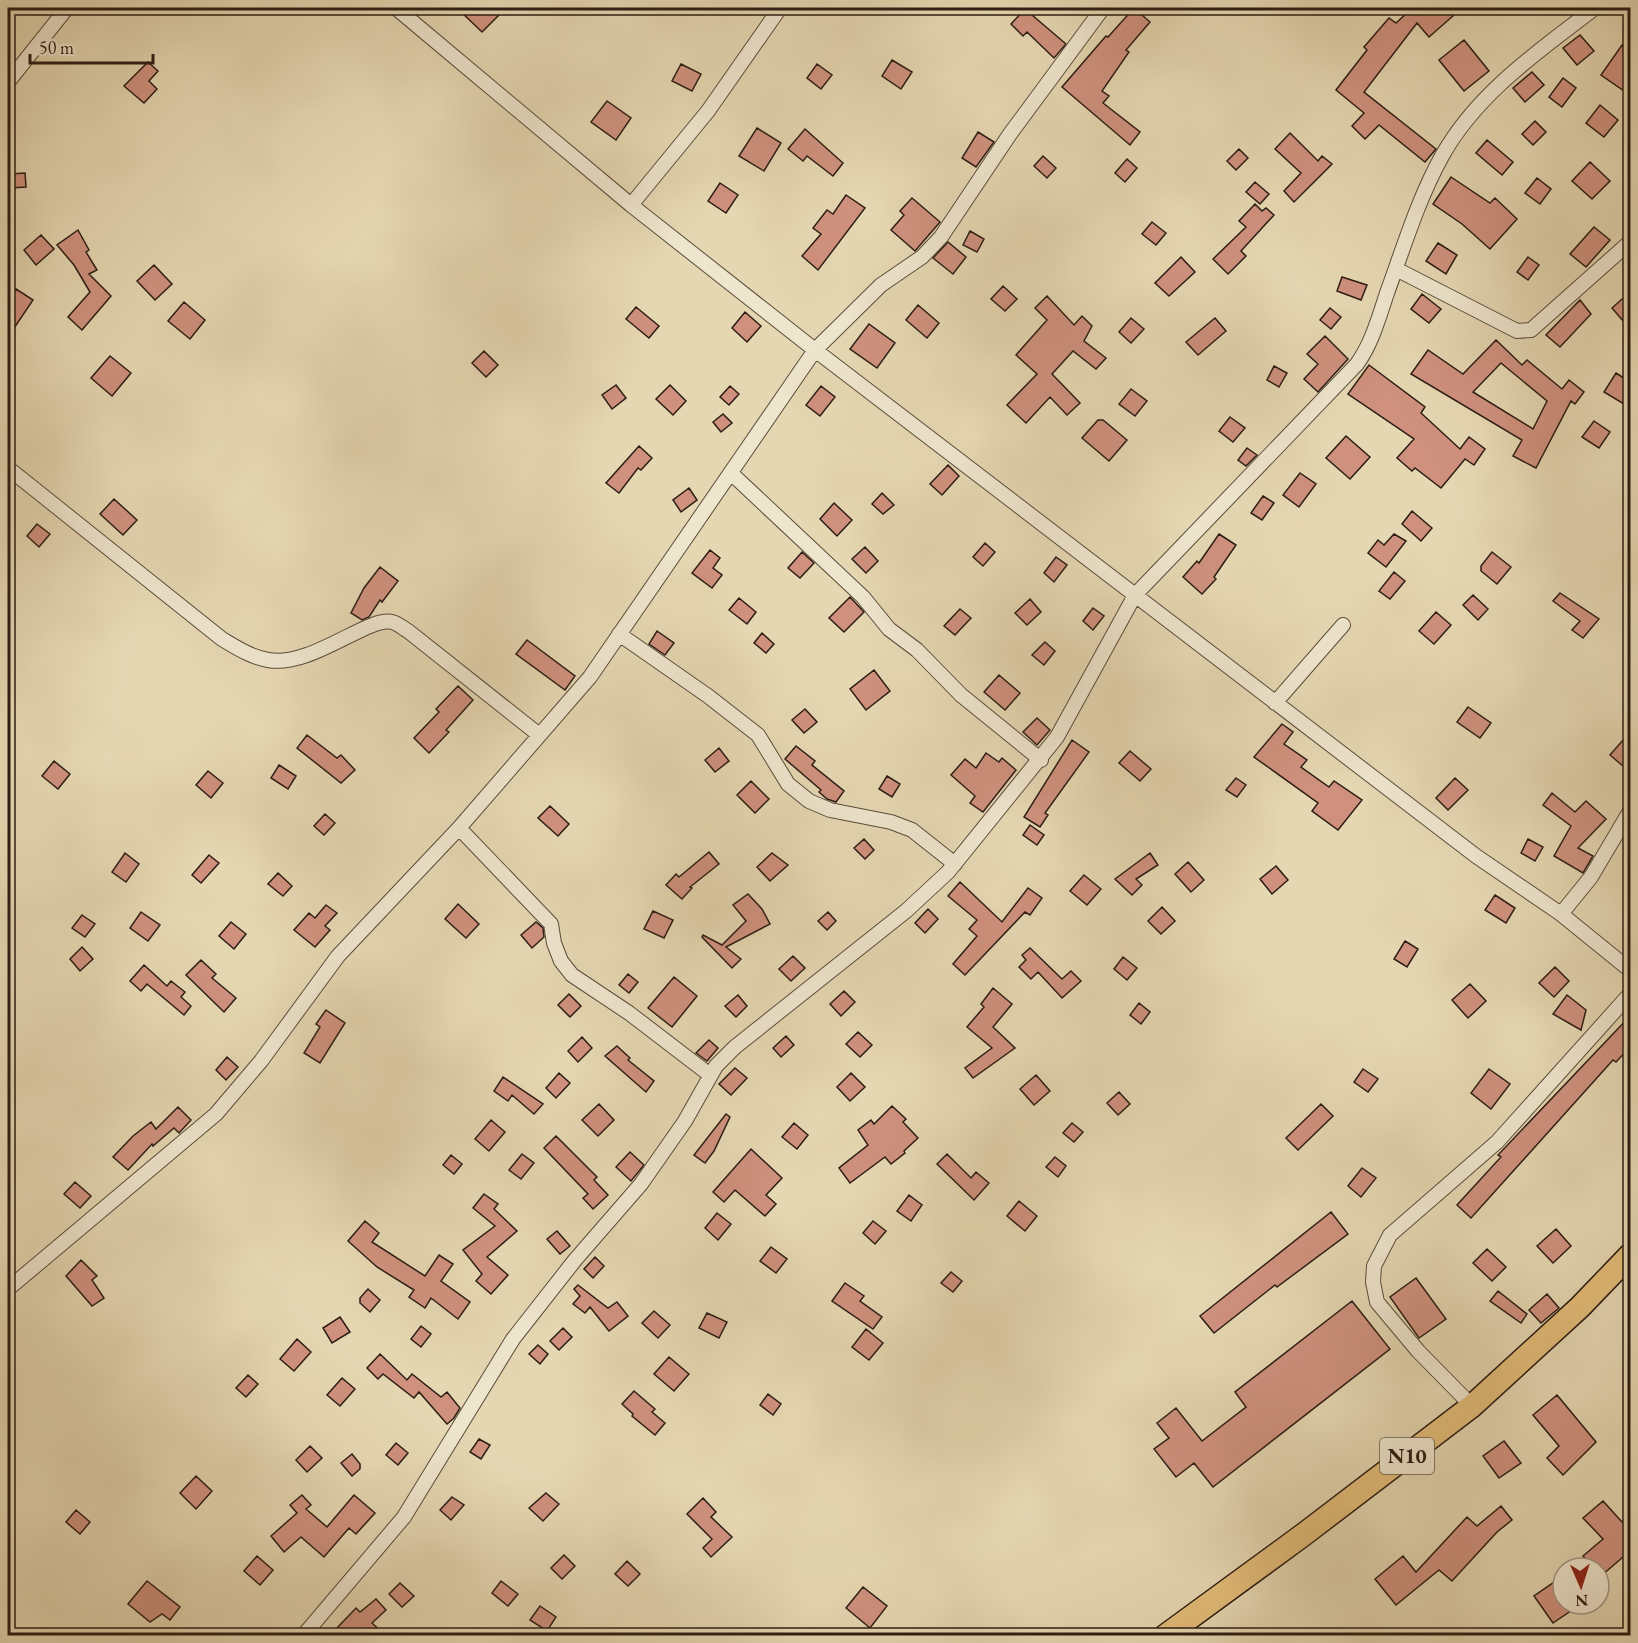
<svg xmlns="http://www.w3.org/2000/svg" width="1638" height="1643" viewBox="0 0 1638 1643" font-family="'EB Garamond',serif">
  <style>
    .building { fill: #cf917e; stroke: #2c1d13; stroke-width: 1.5; fill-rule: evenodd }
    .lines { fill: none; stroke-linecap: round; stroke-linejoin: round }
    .minor-casing { stroke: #5a4c3b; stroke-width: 16 }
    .primary-casing { stroke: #2c1d13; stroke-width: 25 }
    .minor { stroke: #eee5cd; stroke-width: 14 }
    .primary { stroke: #e2bc79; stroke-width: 22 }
    .labels { text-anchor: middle; stroke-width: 4.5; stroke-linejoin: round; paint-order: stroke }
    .shield { fill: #eee5cd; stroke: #66594b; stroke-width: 1.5 }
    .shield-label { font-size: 21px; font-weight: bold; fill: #2c1d13 }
  </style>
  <rect width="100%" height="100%" fill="#e5d7b2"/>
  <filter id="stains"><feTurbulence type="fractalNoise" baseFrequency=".00333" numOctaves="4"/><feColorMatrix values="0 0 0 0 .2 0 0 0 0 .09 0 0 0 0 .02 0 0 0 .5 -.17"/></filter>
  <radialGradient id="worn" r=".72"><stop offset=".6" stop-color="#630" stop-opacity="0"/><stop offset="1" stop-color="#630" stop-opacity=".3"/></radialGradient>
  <path class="building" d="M457,8H506L482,32Z
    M1134,8L1150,22L1126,50L1129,52L1102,91L1109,96L1103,103L1140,132L1130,145L1062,87L1106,36L1108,37Z
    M1404,8H1462L1429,37L1417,23L1364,92L1436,149L1425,162L1379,125L1365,139L1352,126L1364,113L1336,90L1367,50L1364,47L1389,18L1396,23L1408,12Z
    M1025,9L1066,44L1054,58L1027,32L1023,36L1011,24Z
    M1580,35L1594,51L1577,65L1563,48Z
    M1464,40L1489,71L1464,91L1439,60Z
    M1622,45L1630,50V95L1601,75Z
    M892,60L912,72L901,89L882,76Z
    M148,62L158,71L149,81L157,89L144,103L124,86Z
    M681,64L701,74L692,91L672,81Z
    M817,64L832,75L821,89L807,78Z
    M1532,72L1544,85L1525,102L1513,88Z
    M1563,78L1576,88L1562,107L1549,97Z
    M607,101L631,118L616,140L591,122Z
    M1600,105L1618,120L1604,137L1586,123Z
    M1535,121L1546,132L1533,145L1522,134Z
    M757,128L781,143L764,171L739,156Z
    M805,129L843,163L833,176L807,156L803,161L788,149Z
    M978,132L994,142L976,167L962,158Z
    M1290,133L1318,161L1322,156L1332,164L1294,202L1284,191L1301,173L1275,149Z
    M1487,140L1513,162L1502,175L1476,153Z
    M1239,149L1248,158L1236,170L1227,161Z
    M1043,156L1056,168L1047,178L1034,166Z
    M1127,159L1137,168L1125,182L1115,173Z
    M1590,162L1610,181L1592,199L1572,181Z
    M25,173L26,187L11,188L10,174Z
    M1451,177L1490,203L1495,198L1517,219L1490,249L1462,224L1433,204Z
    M1537,178L1551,189L1540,204L1525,193Z
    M1255,182L1269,194L1260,204L1246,192Z
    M720,183L738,195L726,213L708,201Z
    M846,195L865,208L818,270L802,256L821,234L813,228L827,210L833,214Z
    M912,198L940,222L915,251L891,230L904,215L900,211Z
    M1255,204L1262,211L1266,208L1274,215L1241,251L1246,256L1228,274L1213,259L1246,227L1239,221Z
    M1152,222L1166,233L1156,245L1142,234Z
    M1594,227L1610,240L1586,267L1570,254Z
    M78,230L89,250L86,252L97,270L89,274L111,296L82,330L68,317L90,292L74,265L57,245Z
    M970,231L984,239L977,252L963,245Z
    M41,235L54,249L36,265L24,250Z
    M948,242L966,257L953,274L933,258Z
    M1438,243L1457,255L1446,274L1426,261Z
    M1181,257L1195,272L1169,296L1155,283Z
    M1528,257L1539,265L1528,280L1517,272Z
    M154,265L172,284L155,300L137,281Z
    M1342,277L1367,285L1361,300L1337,291Z
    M1003,286L1017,299L1005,311L991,299Z
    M16,289L33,300L8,337V300Z
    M1630,292V329L1612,308Z
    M1422,294L1441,309L1429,323L1411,309Z
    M1047,296L1074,325L1082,316L1092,326L1084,341L1106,358L1096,369L1073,351L1052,374L1080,403L1067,415L1050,397L1026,423L1007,405L1037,374L1016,355L1047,320L1035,308Z
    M1580,300L1591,314L1560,347L1546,335Z
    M184,302L205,320L190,339L168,321Z
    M918,305L939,323L927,338L906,320Z
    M636,307L659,326L649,338L626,319Z
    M1330,308L1341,317L1331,329L1320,320Z
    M745,312L761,326L747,342L732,328Z
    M1131,318L1144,329L1131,343L1119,332Z
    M1215,318L1226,331L1198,355L1186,342Z
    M869,324L895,343L877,368L850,349Z
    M1325,336L1348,359L1318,392L1304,379L1318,364L1307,354Z
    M1496,340L1522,365L1527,360L1562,389L1569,380L1584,392L1575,404L1571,401L1536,468L1513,456L1522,440L1411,374L1428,350L1463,374ZM1501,363L1547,401L1533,429L1473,392Z
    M484,351L498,365L486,377L472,363Z
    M110,356L131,373L112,396L91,378Z
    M1369,365L1425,407L1421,413L1460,449L1469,437L1485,449L1474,465L1465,459L1441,488L1415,468L1412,471L1397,458L1414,439L1348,394Z
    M1274,366L1287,373L1279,387L1267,380Z
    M1616,373L1630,382V394L1624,404L1604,392Z
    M616,385L626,398L612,409L602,395Z
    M670,385L686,401L673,415L656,399Z
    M730,386L739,394L729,405L720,397Z
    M821,386L835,397L820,416L806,405Z
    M1131,389L1147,401L1135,416L1119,404Z
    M723,414L732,423L721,432L713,422Z
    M1230,417L1245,428L1233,442L1219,431Z
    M1098,420H1103L1127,440L1109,461L1082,438Z
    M1594,421L1610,432L1599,448L1582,437Z
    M1346,436L1370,457L1350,479L1326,458Z
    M639,446L652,458L641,470L638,468L619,493L606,483Z
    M1247,448L1257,455L1246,466L1238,460Z
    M948,465L959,476L942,495L930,484Z
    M1300,473L1316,484L1299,507L1283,495Z
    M689,488L697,500L681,512L673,500Z
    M882,493L894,505L883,514L872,504Z
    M1263,496L1274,503L1262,520L1251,513Z
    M114,499L137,520L123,535L100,514Z
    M834,503L852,520L837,536L820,519Z
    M1412,511L1432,528L1421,541L1402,524Z
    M37,524L50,534L39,547L27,536Z
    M1219,534L1236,545L1214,577L1216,579L1202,594L1183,577L1197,561L1199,563Z
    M1394,534L1406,541L1386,567L1368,553L1378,540L1384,545Z
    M985,543L995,552L983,566L973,557Z
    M865,547L878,561L866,573L852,559Z
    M710,550L720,558L713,568L722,575L712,588L692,573Z
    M802,552L814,563L800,578L788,568Z
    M1492,552L1511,567L1497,584L1481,571V566Z
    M1056,557L1067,565L1054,582L1044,573Z
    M380,567L398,581L382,602L380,600L369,617L362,620L351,613L364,588Z
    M1394,572L1405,581L1390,599L1379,591Z
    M1560,593L1599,619L1583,638L1572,630L1580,621L1553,601Z
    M1473,595L1488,609L1478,620L1463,605Z
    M850,597L864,612L844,632L829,618Z
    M739,598L756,612L747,624L729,610Z
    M1030,599L1041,612L1027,625L1015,613Z
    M1093,608L1104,616L1093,630L1083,621Z
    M960,609L971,618L955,635L944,626Z
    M1436,612L1451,625L1434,644L1419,631Z
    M657,631L674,643L665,655L649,644Z
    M762,633L774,644L766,653L754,643Z
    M527,640L575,676L565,690L516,654Z
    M1045,642L1055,651L1044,665L1032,655Z
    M874,670L890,691L866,710L850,689Z
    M999,675L1020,693L1005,710L984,692Z
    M458,686L473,700L446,730L449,732L429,753L414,738L439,712L436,709Z
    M1468,707L1491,723L1480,738L1457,722Z
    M805,709L817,722L804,733L792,720Z
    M1037,718L1050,730L1037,745L1023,732Z
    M1282,724L1293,732L1284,744L1307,760L1301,767L1329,787L1334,781L1362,800L1338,830L1312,811L1318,803L1254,757Z
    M307,735L337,758L341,755L355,770L341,783L297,748Z
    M1072,740L1089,752L1045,813L1048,815L1040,827L1024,817Z
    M1623,740L1630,747V772L1610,755Z
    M796,746L815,761L812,765L844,791L836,802L827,799L819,792L821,790L785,759Z
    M719,748L729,761L715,772L705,760Z
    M1130,751L1151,769L1140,781L1119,763Z
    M986,753L999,762L1002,758L1016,770L983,812L970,803L975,796L951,775L965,759L976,768Z
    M54,761L70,774L58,789L42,776Z
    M279,765L296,776L288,789L271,778Z
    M208,771L223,783L211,798L196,785Z
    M887,776L900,784L892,797L879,789Z
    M1236,778L1246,785L1237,797L1226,790Z
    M1455,778L1468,790L1448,810L1436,798Z
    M751,781L769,799L755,813L737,795Z
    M1552,793L1575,812L1586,801L1606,819L1578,848L1593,856L1583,873L1554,856L1571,826L1543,805Z
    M550,806L569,824L558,836L538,818Z
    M325,814L335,823L324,835L314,826Z
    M1030,825L1044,835L1037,845L1023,835Z
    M864,839L874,850L865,859L854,848Z
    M1528,839L1543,847L1535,861L1521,853Z
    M709,852L719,864L690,887L692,888L682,899L666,885L676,874L679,877Z
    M125,853L139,864L126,882L112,872Z
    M772,853L788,865L770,881L757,867Z
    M1150,853L1158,865L1136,879L1142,885L1132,895L1115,879Z
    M209,855L219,863L201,883L192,875Z
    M1188,862L1204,880L1191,892L1175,874Z
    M1276,866L1288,880L1272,894L1260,879Z
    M278,873L292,886L283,896L268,884Z
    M1084,875L1101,889L1087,905L1070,891Z
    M960,882L1002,922L1028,888L1042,898L1030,915L1025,912L965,975L953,964L977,936L969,929L977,920L948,896Z
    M748,894L762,909L770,924L726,947L741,959L732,968L702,937L703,935L722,945L746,921L733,905Z
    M1495,895L1515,908L1506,923L1485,910Z
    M458,904L479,924L466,938L445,919Z
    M326,905L337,913L325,926L330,930L315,947L294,930L309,913L315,918Z
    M1162,907L1175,921L1161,934L1148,921Z
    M928,909L938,919L925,933L915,923Z
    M653,911L673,920L664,938L644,929Z
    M141,912L160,925L148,941L130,928Z
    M828,912L836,921L827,930L818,921Z
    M82,915L95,924L85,937L72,928Z
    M231,922L246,934L234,949L219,936Z
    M536,922L543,928L544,937L532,948L521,935Z
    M1405,941L1418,949L1407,967L1394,959Z
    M82,947L93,959L80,971L70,959Z
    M1030,948L1062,979L1071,971L1081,981L1062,998L1038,972L1031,979L1019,967L1026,960L1022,955Z
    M793,956L805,968L791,981L779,969Z
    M1123,957L1137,968L1127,980L1114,969Z
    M201,960L216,974L212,978L236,998L224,1012L186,975Z
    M144,965L167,986L171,981L185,992L181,997L191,1006L184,1015L147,984L141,991L130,981Z
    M1555,967L1569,981L1554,997L1539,983Z
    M628,974L638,982L629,993L619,985Z
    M674,977L697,996L672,1027L648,1008Z
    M1470,984L1486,1001L1468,1018L1452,1000Z
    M993,988L1012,1004L993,1027L1015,1048L973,1078L965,1068L992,1048L967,1027L984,1007L981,1004Z
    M844,991L855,1002L841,1016L830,1004Z
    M569,994L581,1006L570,1017L558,1005Z
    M738,995L747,1006L736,1017L725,1006Z
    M1567,995L1586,1010L1581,1030L1553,1014Z
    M1139,1003L1150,1012L1141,1024L1130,1015Z
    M326,1010L345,1023L320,1063L304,1053L320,1027L316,1024Z
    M1630,1016V1047L1616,1062L1613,1060L1471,1218L1457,1205L1501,1157L1498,1155Z
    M858,1032L872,1045L860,1057L846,1044Z
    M786,1036L794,1045L781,1057L773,1048Z
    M582,1037L592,1048L578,1062L568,1051Z
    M709,1040L718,1048L707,1061L696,1053Z
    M617,1046L630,1058L628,1060L654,1081L646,1092L605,1056Z
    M227,1057L238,1067L226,1080L216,1070Z
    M735,1068L747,1078L731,1095L719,1084Z
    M1363,1069L1378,1079L1368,1092L1354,1082Z
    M1489,1069L1510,1084L1491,1109L1471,1093Z
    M559,1073L570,1083L556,1098L546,1088Z
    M851,1073L865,1087L850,1101L837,1087Z
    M1036,1075L1050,1091L1034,1105L1020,1089Z
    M503,1077L543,1104L534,1114L512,1095L508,1101L494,1091Z
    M1119,1092L1130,1104L1118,1115L1107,1103Z
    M599,1104L614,1120L598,1136L582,1120Z
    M1321,1104L1333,1116L1298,1150L1286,1138Z
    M892,1106L906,1119L903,1122L918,1138L904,1151L905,1153L891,1164L885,1157L850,1183L839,1168L868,1145L858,1130L871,1120L874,1124Z
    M178,1107L191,1120L179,1133L174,1128L153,1146L152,1144L128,1170L113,1157L133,1136L151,1122L156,1129Z
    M726,1114L730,1117L714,1151L705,1163L694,1155Z
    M491,1120L505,1132L489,1151L475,1139Z
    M794,1123L808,1135L797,1149L782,1137Z
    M1072,1123L1083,1132L1074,1142L1063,1133Z
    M556,1136L597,1177L594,1180L608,1195L593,1209L583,1198L588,1194L544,1148Z
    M751,1149L782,1178L766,1195L776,1204L765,1216L735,1190L724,1202L713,1192Z
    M630,1152L644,1165L631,1181L616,1167Z
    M522,1154L534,1163L521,1179L509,1170Z
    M947,1154L971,1178L976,1172L989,1183L974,1200L937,1164Z
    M451,1155L462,1164L454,1174L443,1165Z
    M1055,1157L1066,1166L1058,1177L1046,1167Z
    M1362,1168L1376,1178L1361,1197L1348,1186Z
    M75,1182L91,1196L80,1208L64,1194Z
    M484,1194L498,1204L494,1209L517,1231L487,1257L508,1275L491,1294L476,1281L482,1274L463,1250L495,1226L473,1208Z
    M909,1195L922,1205L911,1221L897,1211Z
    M1019,1201L1037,1216L1025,1231L1007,1216Z
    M1331,1212L1348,1234L1277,1287L1275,1285L1214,1333L1200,1316Z
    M717,1213L731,1224L718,1240L705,1228Z
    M365,1221L379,1233L372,1242L425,1276L439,1255L453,1264L441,1281L470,1302L458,1319L431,1298L425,1308L409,1297L414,1290L377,1267L348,1241Z
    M873,1221L886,1231L875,1244L863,1233Z
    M1556,1229L1571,1246L1553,1263L1537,1246Z
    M557,1231L570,1246L560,1254L547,1239Z
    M771,1247L787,1259L776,1273L760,1261Z
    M1487,1249L1506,1267L1492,1281L1473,1263Z
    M595,1257L604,1266L593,1278L584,1269Z
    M81,1260L97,1276L92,1280L104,1298L92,1306L66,1276Z
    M951,1272L962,1281L953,1292L941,1283Z
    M1416,1278L1446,1319L1419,1338L1390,1297Z
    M845,1283L864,1296L860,1301L882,1317L873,1329L832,1301Z
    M578,1285L608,1308L617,1302L628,1316L609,1331L590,1307L585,1313L573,1304L580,1296L574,1289Z
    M368,1289L380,1300L370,1312L360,1303V1298Z
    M1498,1291L1527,1314L1521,1323L1490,1301Z
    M1547,1294L1559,1308L1541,1323L1529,1310Z
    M1352,1301L1390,1349L1213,1487L1194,1463L1176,1477L1154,1449L1169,1438L1157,1423L1176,1408L1202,1441L1246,1407L1235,1392Z
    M654,1311L670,1325L658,1338L642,1323Z
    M707,1313L727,1322L719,1338L699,1328Z
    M340,1317L350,1332L332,1343L323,1328Z
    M421,1326L431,1334L421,1347L411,1339Z
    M563,1328L572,1337L559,1350L550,1341Z
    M866,1329L883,1343L869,1360L852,1347Z
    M297,1339L311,1352L294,1371L280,1359Z
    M538,1345L548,1354L540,1364L529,1354Z
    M380,1354L407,1380L412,1374L441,1397L447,1392L460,1408L454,1418L447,1424L419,1392L414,1398L383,1374L378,1379L367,1368Z
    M669,1357L689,1374L674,1391L654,1374Z
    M248,1375L258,1384L246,1397L236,1388Z
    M342,1378L355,1389L340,1406L327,1395Z
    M634,1391L655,1409L652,1412L665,1423L655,1435L632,1416L633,1414L622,1404Z
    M768,1394L781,1404L773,1415L760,1405Z
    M1557,1395L1596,1442L1563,1475L1547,1458L1559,1446L1533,1415Z
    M479,1439L490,1445L481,1459L470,1452Z
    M1504,1441L1521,1463L1499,1478L1483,1456Z
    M396,1443L408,1453L398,1465L386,1455Z
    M310,1446L322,1458L307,1472L296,1460Z
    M352,1454L360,1464V1469L352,1476L341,1463Z
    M196,1476L212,1491L196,1509L180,1493Z
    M546,1493L559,1504L543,1521L529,1508Z
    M302,1495L311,1505L306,1509L327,1527L354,1495L375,1513L356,1534L349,1528L324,1557L301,1537L284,1552L271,1536L297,1513L290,1505Z
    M452,1497L464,1505L451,1520L440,1510Z
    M703,1498L716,1512L711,1517L732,1537L711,1557L703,1548L712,1539L687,1514Z
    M1603,1501L1622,1522L1630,1515V1536L1627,1540L1630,1551L1601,1576L1599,1568H1594L1583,1556L1603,1539L1583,1518Z
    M1501,1506L1512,1520L1497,1532L1452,1581L1439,1570L1396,1605L1375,1579L1403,1556L1416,1572L1467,1517L1477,1526Z
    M76,1510L90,1522L80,1534L66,1522Z
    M564,1555L575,1566L562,1579L551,1568Z
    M257,1556L273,1570L260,1585L244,1571Z
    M627,1561L640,1574L628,1586L615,1574Z
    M1563,1576V1604H1581L1553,1623L1534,1596Z
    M147,1581L180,1607L170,1620L162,1614L150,1622L128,1604Z
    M501,1581L518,1594L508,1606L492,1593Z
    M400,1583L414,1596L402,1607L389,1594Z
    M863,1587L887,1606L870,1628L846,1608Z
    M376,1599L386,1610L372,1623L385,1635H345L337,1628L356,1608L360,1612Z
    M540,1606L556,1617L547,1631L530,1620Z"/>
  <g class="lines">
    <defs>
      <path id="minor" d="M396,8L631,205L815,350L1476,856L1561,914L1630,970
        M8,82L67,8
        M631,205L708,111L780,8
        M1396,269L1517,331L1531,330L1630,242
        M8,468L222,639C237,648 251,657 268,660C311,668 368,616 392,622C397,623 403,628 408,631L538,734
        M732,474L863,597L889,629L917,650L961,695L1041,760
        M619,634L708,696L758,735L788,784L809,801L830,810L891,822L912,830L955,864
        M1275,703L1343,625
        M459,828L551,924L554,943L561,961L572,975L629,1013L710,1075
        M1561,914L1591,877L1630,811
        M8,1289L216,1114L261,1061L338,956L459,828L590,677L815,350L881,285L922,257L941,237L1010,134L1103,8
        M1472,1406L1418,1351L1377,1302L1373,1282L1374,1266L1390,1235L1497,1142L1630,994
        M303,1636L404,1517L513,1339L575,1260L641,1184L685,1121L716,1066L735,1047L906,911L948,872L1057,737L1135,595L1357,364C1372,343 1379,317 1387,293C1403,249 1419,197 1442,156C1477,93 1539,51 1595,8"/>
      <path id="primary" d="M1165,1636L1303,1535L1472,1406L1580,1307L1630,1255"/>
    </defs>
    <use href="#minor" class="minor-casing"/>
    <use href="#primary" class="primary-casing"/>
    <use href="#minor" class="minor"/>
    <use href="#primary" class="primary"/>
  </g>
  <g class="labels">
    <rect class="shield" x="1380" y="1438" width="54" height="36" rx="4.5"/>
    <g class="shield-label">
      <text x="1407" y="1463">N10</text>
    </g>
  </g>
  <rect width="1638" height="1643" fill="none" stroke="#e5d7b2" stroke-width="30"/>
  <rect x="9" y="9" width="1620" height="1625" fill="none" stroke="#2c1d13" stroke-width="3"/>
  <rect x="15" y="15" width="1608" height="1613" fill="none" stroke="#2c1d13" stroke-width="1.5"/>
  <g transform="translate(1581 1586) rotate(177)"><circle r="28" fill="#eee5cd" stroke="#a09583" stroke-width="1.5"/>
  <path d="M0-4.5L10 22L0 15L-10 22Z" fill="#8f2418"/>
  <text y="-9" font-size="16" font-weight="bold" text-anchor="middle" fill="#2c1d13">N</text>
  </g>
  <path d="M30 54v9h123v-9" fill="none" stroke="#2c1d13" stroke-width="3"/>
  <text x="39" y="54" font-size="18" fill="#2c1d13" stroke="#eee5cd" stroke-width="4.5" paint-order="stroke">50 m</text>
  <rect width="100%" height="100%" filter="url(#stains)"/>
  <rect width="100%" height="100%" fill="url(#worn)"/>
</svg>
